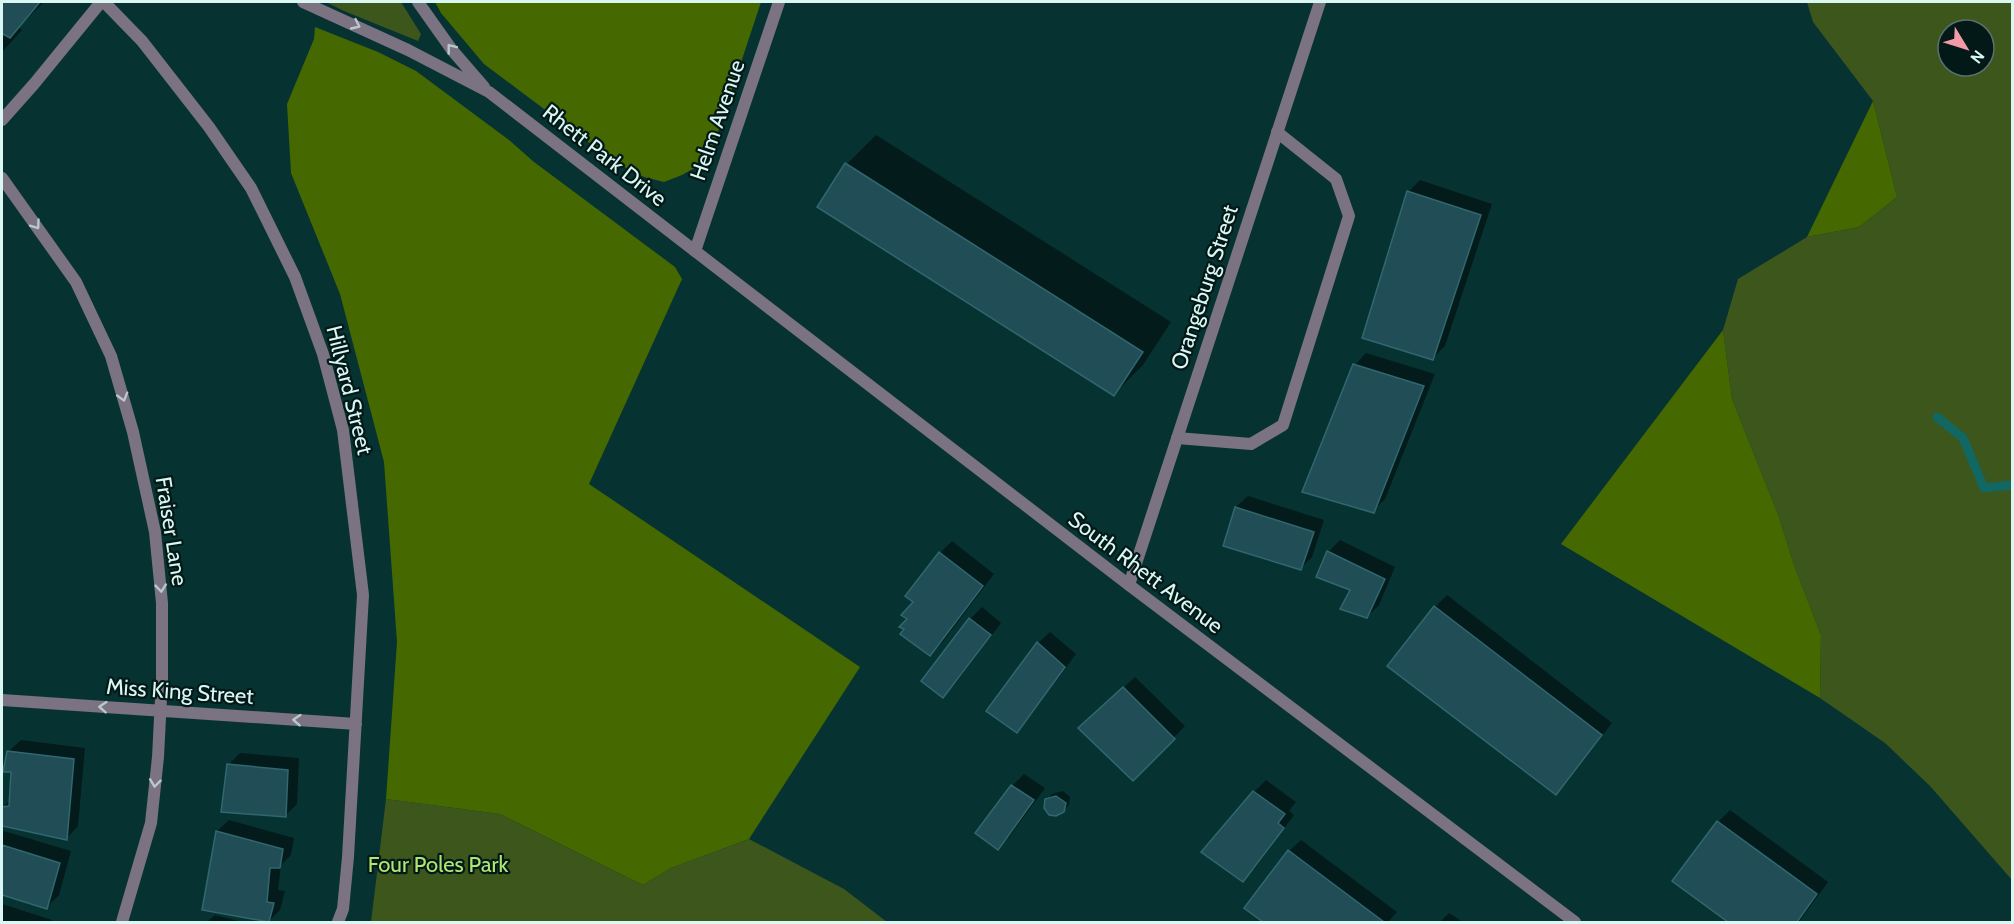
<svg xmlns="http://www.w3.org/2000/svg" width="2014" height="924" viewBox="0 0 2014 924" font-family="Cabin,sans-serif">
  <style>
    .green { fill: #3d561c; fill-rule: evenodd }
    .forest { fill: #456900 }
    .shadow { fill: #0007 }
    .lines { fill: none; stroke-linecap: round; stroke-linejoin: round }
    .stream { stroke: #116762; stroke-width: 9 }
    .building { fill: #214e56; stroke: #31676f; stroke-width: 1.5 }
    .service { stroke: #7b7282; stroke-width: 12 }
    .minor { stroke: #7b7282; stroke-width: 12 }
    .tertiary { stroke: #7b7282; stroke-width: 12 }
    .oneway { stroke: #b9c8cc }
    .labels { text-anchor: middle; stroke-width: 4.5; stroke-linejoin: round; paint-order: stroke }
    .street-label { font-size: 22px; fill: #dbf7f4; stroke: #031917 }
    .park-label { font-size: 22px; fill: #b1e571; stroke: #031917 }
  </style>
  <rect width="100%" height="100%" fill="#063331"/>
  <path class="green" d="M326,2H401L421,34L418,41L344,11Z
    M1807,2H2012V880L1930,786L1885,743L1820,698L1821,635L1794,565L1779,517L1732,399L1723,330L1738,279L1807,237L1859,227L1897,197L1873,101L1813,22ZM1948,30H1984V66H1948Z
    M386,799L500,814L643,885L671,868L749,839L844,889L887,922H371Z"/>
  <path class="forest" d="M435,2H761L713,147L698,166L682,175L664,182L644,177L615,162L484,64L441,13Z
    M315,27L378,52L416,71L509,140L534,162L675,267L682,279L589,484L860,667L749,839L671,868L643,885L500,814L386,799L397,642L384,462L340,294L291,173L287,104L314,39Z
    M1873,101L1897,197L1859,227L1807,237Z
    M1723,330L1732,399L1779,517L1794,565L1821,635L1820,698L1561,544Z"/>
  <path class="shadow" d="M2,2H44L19,27L22,30L2,52Z
    M876,135L1171,322L1143,365L1114,394L847,164Z
    M1420,180L1492,204L1445,346L1433,358L1408,192Z
    M1366,353L1435,374L1385,499L1373,511L1355,365Z
    M1248,496L1324,520L1312,557L1300,569L1225,545L1236,507Z
    M1340,540L1395,567L1379,605L1367,617L1352,589L1328,552Z
    M952,541L994,574L942,643L930,654L909,618L940,553Z
    M1447,595L1612,723L1567,782L1555,793L1435,607Z
    M982,607L1001,623L955,684L943,696L970,619Z
    M1050,632L1076,654L1028,719L1016,731L1038,643Z
    M1135,677L1185,726L1133,779L1092,717Z
    M21,740L85,748L78,826L67,838L2,825V808L11,799L12,771L9,751Z
    M240,753L299,758L297,804L285,816L228,765Z
    M1024,774L1045,788L1010,836L998,848L977,833L1012,786Z
    M1266,780L1296,802L1289,811L1294,815L1255,868L1243,880L1254,792Z
    M1063,791L1070,797L1069,805L1063,811L1047,800L1052,794Z
    M1730,810L1828,882L1799,922H1730L1674,881L1718,822Z
    M229,820L294,838L291,855L281,865L278,890L285,891L280,910L268,922L204,908L217,831Z
    M4,831L71,851L59,895L47,907L2,893V834Z
    M1301,840L1397,912L1388,922H1265L1246,908L1289,851Z
    M2,904L52,920L51,922H2Z
    M1449,913L1463,922H1440Z
    M215,915L242,922H207Z"/>
  <g class="lines">
    <path class="stream" d="M1937,417L1963,438L1984,488L2012,485"/>
  </g>
  <path class="building" d="M2,2H40L10,38L3,34L2,36Z
    M845,163L1143,352L1114,396L817,207Z
    M1407,191L1481,215L1433,360L1362,338Z
    M1353,364L1424,386L1374,513L1302,492Z
    M1235,507L1314,532L1301,570L1223,546Z
    M1327,551L1385,579L1367,618L1340,609L1350,590L1316,577Z
    M939,552L983,586L930,656L900,634L904,629L899,627L907,619L901,615L913,602L905,596Z
    M1434,606L1602,735L1556,795L1387,666Z
    M969,618L991,635L943,698L921,681Z
    M1037,642L1065,667L1017,733L986,711Z
    M1123,687L1175,739L1133,781L1078,728Z
    M7,751L74,759L67,840L2,826V807L9,806L11,772H3Z
    M227,764L288,770L286,817L221,812Z
    M1011,785L1034,800L998,850L975,833Z
    M1253,791L1285,814L1278,823L1284,828L1243,882L1201,852Z
    M1056,796L1066,803L1064,812L1056,816L1049,815L1044,808L1045,799Z
    M1717,821L1817,894L1797,922H1728L1672,881Z
    M216,831L283,849L280,868H270L267,902L274,903L269,922L202,910Z
    M2,845L60,863L47,909L2,895Z
    M1288,850L1384,922H1263L1244,908Z"/>
  <g class="lines">
    <path class="service" d="M1177,438L1251,444L1283,425L1349,216L1336,179L1277,132"/>
    <path class="minor" d="M104,2L142,41L209,127L251,188L295,277L323,354L343,430L363,595L348,857L343,909L338,922
      M303,2L408,50L489,92L695,251
      M418,2L452,50L484,87
      M2,120L34,84L101,2
      M2,178L76,282L111,356L133,432L155,532L162,603V679L158,757L151,823L122,922
      M1129,585L1320,2
      M2,700L356,724"/>
    <path class="tertiary" d="M779,2L695,251L1129,585L1575,922"/>
  </g>
  <defs><path id="oneway-chevron" d="M-2-3.5L2.5 0L-2 3.5" fill="none" stroke-width="1.6" stroke-linecap="round" stroke-linejoin="round" transform="scale(1.5)"/></defs>
  <g class="oneway">
    <use href="#oneway-chevron" transform="translate(356 25) rotate(25)"/>
    <use href="#oneway-chevron" transform="translate(451 48) rotate(-128)"/>
    <use href="#oneway-chevron" transform="translate(36 225) rotate(54)"/>
    <use href="#oneway-chevron" transform="translate(123 397) rotate(74)"/>
    <use href="#oneway-chevron" transform="translate(161 588) rotate(84)"/>
    <use href="#oneway-chevron" transform="translate(103 707) rotate(-176)"/>
    <use href="#oneway-chevron" transform="translate(297 720) rotate(-176)"/>
    <use href="#oneway-chevron" transform="translate(155 783) rotate(97)"/>
  </g>
  <g class="labels">
    <g class="street-label">
      <text transform="translate(717 120) rotate(-71)" y="8">Helm Avenue</text>
      <text transform="translate(605 155) rotate(38)" y="8">Rhett Park Drive</text>
      <text transform="translate(1204 287) rotate(-72)" y="8">Orangeburg Street</text>
      <text transform="translate(350 390) rotate(76)" y="8">Hillyard Street</text>
      <text transform="translate(172 531) rotate(81)" y="8">Fraiser Lane</text>
      <text transform="translate(1146 572) rotate(37)" y="8">South Rhett Avenue</text>
      <text transform="translate(180 691) rotate(4)" y="8">Miss King Street</text>
    </g>
    <g class="park-label">
      <text x="438" y="872">Four Poles Park</text>
    </g>
  </g>
  <rect width="2014" height="924" fill="none" stroke="#dbf7f4" stroke-width="6"/>
  <g transform="translate(1966 48) rotate(128)"><circle r="28" fill="#031917" stroke="#59726f" stroke-width="1.5"/>
  <path d="M0-4.5L10 22L0 15L-10 22Z" fill="#f39aa9"/>
  <text y="-9" font-size="16" font-weight="bold" text-anchor="middle" fill="#dbf7f4">N</text>
  </g>
</svg>
